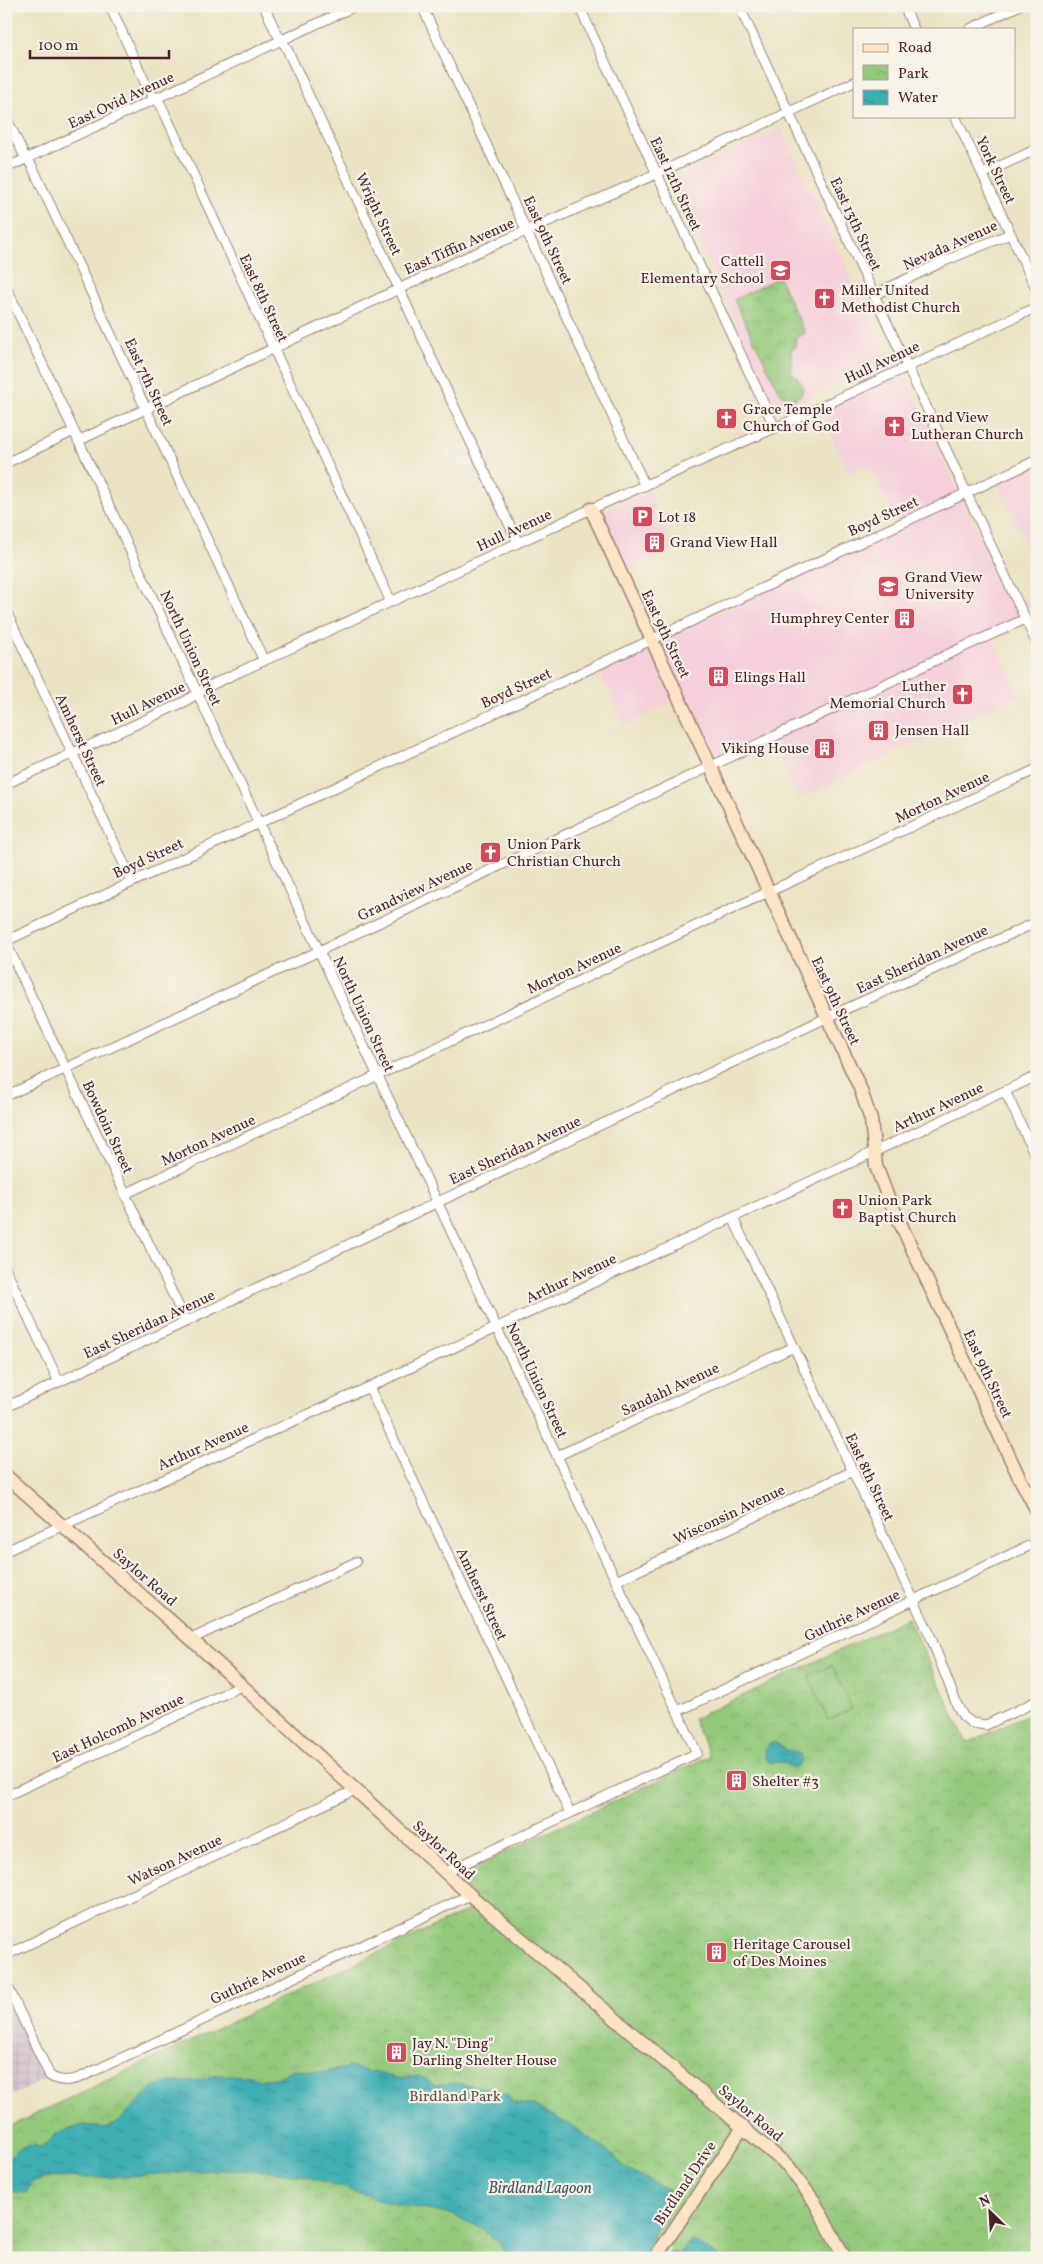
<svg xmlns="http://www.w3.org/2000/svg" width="1043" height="2264" viewBox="0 0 1043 2264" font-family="Vollkorn,serif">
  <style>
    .built { fill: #f5cfda }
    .industrial { fill: url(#industrial-grid) }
    .park { fill: url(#park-crowns); stroke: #6f7453 }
    .garden { fill: #94c97b; stroke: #6f7453 }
    .water { fill: url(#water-ripples); stroke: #446670 }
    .pier { fill: #eae3c3 }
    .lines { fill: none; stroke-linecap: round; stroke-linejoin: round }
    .street-casing { stroke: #9a8177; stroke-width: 11 }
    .secondary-casing { stroke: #9a8177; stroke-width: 15 }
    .street { stroke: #fff; stroke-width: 9 }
    .secondary { stroke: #fee4c6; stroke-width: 12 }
    .labels { text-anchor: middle; stroke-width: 4.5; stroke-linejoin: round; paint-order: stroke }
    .street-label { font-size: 15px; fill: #4a1f2b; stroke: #f7f3e8 }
    .poi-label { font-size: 15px; fill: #4a1f2b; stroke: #f7f3e8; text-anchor: start }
    .park-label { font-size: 15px; fill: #605243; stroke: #f7f3e8 }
    .water-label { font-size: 16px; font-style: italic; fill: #455862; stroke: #f7f3e8 }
  </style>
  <defs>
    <pattern id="industrial-grid" width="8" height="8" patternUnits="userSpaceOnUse" patternTransform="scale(1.25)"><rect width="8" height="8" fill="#d1bdcb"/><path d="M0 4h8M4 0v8" fill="none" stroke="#b5a2ae"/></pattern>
    <pattern id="park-crowns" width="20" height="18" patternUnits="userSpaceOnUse" patternTransform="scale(1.25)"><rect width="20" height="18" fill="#94c97b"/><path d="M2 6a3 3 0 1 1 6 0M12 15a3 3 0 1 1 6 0" fill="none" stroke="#81ac6a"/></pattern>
    <pattern id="water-ripples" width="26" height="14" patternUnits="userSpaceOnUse" patternTransform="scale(1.25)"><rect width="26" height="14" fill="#3daeb4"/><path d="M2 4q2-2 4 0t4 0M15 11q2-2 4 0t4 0" fill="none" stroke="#358d93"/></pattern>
  </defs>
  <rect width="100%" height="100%" fill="#f7f3e8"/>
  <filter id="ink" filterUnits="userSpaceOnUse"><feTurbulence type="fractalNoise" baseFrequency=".02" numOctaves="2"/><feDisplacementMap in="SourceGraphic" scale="10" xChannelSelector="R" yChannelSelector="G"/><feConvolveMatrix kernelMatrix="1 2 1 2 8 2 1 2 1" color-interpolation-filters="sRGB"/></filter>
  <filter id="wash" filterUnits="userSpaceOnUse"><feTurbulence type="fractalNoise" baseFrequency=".0096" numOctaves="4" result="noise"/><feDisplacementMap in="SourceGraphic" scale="20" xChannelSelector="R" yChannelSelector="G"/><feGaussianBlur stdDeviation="1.12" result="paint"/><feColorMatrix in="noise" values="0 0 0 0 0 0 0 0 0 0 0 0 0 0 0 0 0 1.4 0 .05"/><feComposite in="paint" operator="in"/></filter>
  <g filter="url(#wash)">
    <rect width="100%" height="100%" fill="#eae3c3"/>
    <path class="built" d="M781,128L890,360L778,412L670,181Z
      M902,373L905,376L1012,607L1037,596V636L1025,612L989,629L1019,695L798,799L767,733L717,756L712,755L684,697L624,725L598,668L652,644L594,516L647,492L673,548L626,571L658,641L898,528L870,465L849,474L820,411Z
      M1037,464V567L997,483Z"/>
    <path class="industrial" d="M6,1997L46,2079L6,2098Z"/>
    <path class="park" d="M779,277L805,333L795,339L796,347L791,349V371L804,386L801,395L791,401L783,396L778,389L734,300Z
      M908,1618L967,1743L1037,1711V2258H6V2128L471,1909L477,1902L458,1878L460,1874L710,1756L693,1719Z"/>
    <path class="garden" d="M832,1665L852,1709L828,1720L809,1676Z"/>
    <path class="water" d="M775,1742L786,1750L800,1754L801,1760L798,1766L793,1768L782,1762L771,1763L766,1759L764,1749L769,1744Z
      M350,2067L397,2078L419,2076L435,2086L455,2083L488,2088L507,2094L512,2102L534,2106L574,2127L615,2157L627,2170L672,2191C669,2203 668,2223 656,2228L653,2236L670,2252L678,2254L691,2240L720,2258H507L499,2242L491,2238L485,2230L454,2215L391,2203L306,2176L272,2171L214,2170L98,2178L48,2177L33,2181L26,2193L13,2192L6,2195V2160C17,2149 23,2142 40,2147L49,2142L55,2134L83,2125L105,2128L116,2124L153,2087L170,2082H194L217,2075L253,2076L259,2080L280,2077L292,2070L325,2072Z"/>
    <path class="pier" d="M657,2237L671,2249L665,2258H643Z"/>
  </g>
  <g filter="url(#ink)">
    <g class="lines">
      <defs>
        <path id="street" d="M110,6L149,91L161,105L391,602
          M264,6L276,32L286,47L518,543
          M422,6L645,486
          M579,6L775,428
          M739,6L1037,644
          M904,6L914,29
          M970,29L1018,6
          M955,116L1037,290
          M6,117L23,153L32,166L264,661
          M6,168L355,6
          M983,174L1037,149
          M6,287L697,1753L444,1873
          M874,295L942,262L1010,234
          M78,441L462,259L656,174L854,82
          M6,463L74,431
          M6,611L132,881
          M6,784L184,702L209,686L591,509L775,428L1037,307
          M6,941L1037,460
          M6,943L186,1322
          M1005,1091L1037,1159
          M6,1096L319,951L955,651L1025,619
          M125,1194L768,892L1037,769
          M733,1218L930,1635L957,1705L963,1716L972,1723L986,1725L1037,1701
          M6,1270L59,1382
          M369,1387L570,1813
          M6,1407L826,1018L1037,922
          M557,1456L794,1347
          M6,1551L369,1387L1037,1076
          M616,1581L853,1471
          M191,1639L356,1562
          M678,1711L1037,1542
          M6,1796L241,1686
          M6,1955L355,1790
          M6,1983L50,2076C60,2082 68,2081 79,2078L470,1895"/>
        <path id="secondary" d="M591,509L860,1088L871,1120L876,1166L887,1195L1019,1477L1037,1511
          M6,1476L191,1639L470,1895L789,2167L814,2201L845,2258
          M655,2258L743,2127"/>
      </defs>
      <use href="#street" class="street-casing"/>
      <use href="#secondary" class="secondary-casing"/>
      <use href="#street" class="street"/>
      <use href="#secondary" class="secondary"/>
    </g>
  </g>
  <defs>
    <symbol id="school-square" viewBox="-11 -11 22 22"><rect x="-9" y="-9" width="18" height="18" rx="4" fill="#d1495b" stroke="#f7f3e8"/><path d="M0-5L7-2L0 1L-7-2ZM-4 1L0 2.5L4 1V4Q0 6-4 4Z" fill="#fff"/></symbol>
    <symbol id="church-square" viewBox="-11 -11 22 22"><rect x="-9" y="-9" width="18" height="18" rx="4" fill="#d1495b" stroke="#f7f3e8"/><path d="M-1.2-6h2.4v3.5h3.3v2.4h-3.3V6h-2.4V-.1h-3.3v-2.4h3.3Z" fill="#fff"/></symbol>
    <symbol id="parking-square" viewBox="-11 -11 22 22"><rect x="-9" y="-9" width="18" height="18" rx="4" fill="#d1495b" stroke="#f7f3e8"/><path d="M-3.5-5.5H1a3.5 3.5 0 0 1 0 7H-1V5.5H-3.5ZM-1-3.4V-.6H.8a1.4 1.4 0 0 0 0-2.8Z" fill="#fff"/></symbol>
    <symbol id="building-square" viewBox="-11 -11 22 22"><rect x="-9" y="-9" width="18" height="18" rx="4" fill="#d1495b" stroke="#f7f3e8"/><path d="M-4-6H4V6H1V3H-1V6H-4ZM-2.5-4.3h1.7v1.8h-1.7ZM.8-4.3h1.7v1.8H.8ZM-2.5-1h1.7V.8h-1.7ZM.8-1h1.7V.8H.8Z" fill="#fff"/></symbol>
    <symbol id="university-square" viewBox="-11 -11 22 22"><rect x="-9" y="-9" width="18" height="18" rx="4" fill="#d1495b" stroke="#f7f3e8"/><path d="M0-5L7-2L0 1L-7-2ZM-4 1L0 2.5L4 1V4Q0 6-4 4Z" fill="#fff"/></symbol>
  </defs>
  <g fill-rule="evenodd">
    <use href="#school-square" x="768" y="258" width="25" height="25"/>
    <use href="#church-square" x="812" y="286" width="25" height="25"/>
    <use href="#church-square" x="714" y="406" width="25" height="25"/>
    <use href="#church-square" x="882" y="414" width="25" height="25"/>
    <use href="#parking-square" x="630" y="504" width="25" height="25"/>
    <use href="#building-square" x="642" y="530" width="25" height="25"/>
    <use href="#university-square" x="876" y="574" width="25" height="25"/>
    <use href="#building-square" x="892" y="606" width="25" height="25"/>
    <use href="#building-square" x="706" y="664" width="25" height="25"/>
    <use href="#church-square" x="950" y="682" width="25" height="25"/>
    <use href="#building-square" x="866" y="718" width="25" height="25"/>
    <use href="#building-square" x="812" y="736" width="25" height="25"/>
    <use href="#church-square" x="478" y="840" width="25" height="25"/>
    <use href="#church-square" x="830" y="1196" width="25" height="25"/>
    <use href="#building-square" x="724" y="1768" width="25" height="25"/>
    <use href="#building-square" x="704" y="1940" width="25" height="25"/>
    <use href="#building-square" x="384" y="2040" width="25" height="25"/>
  </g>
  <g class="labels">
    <g class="street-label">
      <text transform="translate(121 100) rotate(-25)" y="5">East Ovid Avenue</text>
      <text transform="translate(996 170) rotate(65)" y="5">York Street</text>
      <text transform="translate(676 184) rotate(65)" y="5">East 12th Street</text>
      <text transform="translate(379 214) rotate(65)" y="5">Wright Street</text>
      <text transform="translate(856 224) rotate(65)" y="5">East 13th Street</text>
      <text transform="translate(548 240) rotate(65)" y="5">East 9th Street</text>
      <text transform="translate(950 245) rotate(-24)" y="5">Nevada Avenue</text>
      <text transform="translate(459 246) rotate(-24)" y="5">East Tiffin Avenue</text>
      <text transform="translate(264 298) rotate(65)" y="5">East 8th Street</text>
      <text transform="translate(882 362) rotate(-25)" y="5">Hull Avenue</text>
      <text transform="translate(149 382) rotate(65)" y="5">East 7th Street</text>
      <text transform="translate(883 516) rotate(-25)" y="5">Boyd Street</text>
      <text transform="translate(514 530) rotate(-25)" y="5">Hull Avenue</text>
      <text transform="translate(666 634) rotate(65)" y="5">East 9th Street</text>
      <text transform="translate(191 648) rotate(65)" y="5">North Union Street</text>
      <text transform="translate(516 688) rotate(-25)" y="5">Boyd Street</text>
      <text transform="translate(148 703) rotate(-26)" y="5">Hull Avenue</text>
      <text transform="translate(81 740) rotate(65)" y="5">Amherst Street</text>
      <text transform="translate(942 797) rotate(-25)" y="5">Morton Avenue</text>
      <text transform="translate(148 858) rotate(-25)" y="5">Boyd Street</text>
      <text transform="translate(415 890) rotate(-25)" y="5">Grandview Avenue</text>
      <text transform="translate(922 959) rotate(-25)" y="5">East Sheridan Avenue</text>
      <text transform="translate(574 968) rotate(-25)" y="5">Morton Avenue</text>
      <text transform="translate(836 1001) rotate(65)" y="5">East 9th Street</text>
      <text transform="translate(364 1014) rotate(65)" y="5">North Union Street</text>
      <text transform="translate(938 1107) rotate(-25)" y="5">Arthur Avenue</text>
      <text transform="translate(108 1127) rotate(65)" y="5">Bowdoin Street</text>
      <text transform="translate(208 1140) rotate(-25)" y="5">Morton Avenue</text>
      <text transform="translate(515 1150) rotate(-25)" y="5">East Sheridan Avenue</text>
      <text transform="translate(571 1278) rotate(-25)" y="5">Arthur Avenue</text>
      <text transform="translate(149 1324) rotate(-25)" y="5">East Sheridan Avenue</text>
      <text transform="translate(988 1374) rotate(65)" y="5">East 9th Street</text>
      <text transform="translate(537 1380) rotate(65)" y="5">North Union Street</text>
      <text transform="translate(670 1389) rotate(-25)" y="5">Sandahl Avenue</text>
      <text transform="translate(203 1446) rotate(-24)" y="5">Arthur Avenue</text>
      <text transform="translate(870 1477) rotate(65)" y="5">East 8th Street</text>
      <text transform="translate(729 1514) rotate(-25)" y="5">Wisconsin Avenue</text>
      <text transform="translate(145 1577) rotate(41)" y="5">Saylor Road</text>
      <text transform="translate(482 1594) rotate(65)" y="5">Amherst Street</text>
      <text transform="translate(852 1615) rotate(-25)" y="5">Guthrie Avenue</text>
      <text transform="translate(118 1728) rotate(-25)" y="5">East Holcomb Avenue</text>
      <text transform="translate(444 1850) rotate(43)" y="5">Saylor Road</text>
      <text transform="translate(175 1860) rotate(-25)" y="5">Watson Avenue</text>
      <text transform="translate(258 1978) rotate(-25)" y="5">Guthrie Avenue</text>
      <text transform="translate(751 2113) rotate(40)" y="5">Saylor Road</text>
      <text transform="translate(685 2183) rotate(-56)" y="5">Birdland Drive</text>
    </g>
    <g class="poi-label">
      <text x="764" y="266" text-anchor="end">Cattell<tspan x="764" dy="17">Elementary School</tspan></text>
      <text x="841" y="295">Miller United<tspan x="841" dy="17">Methodist Church</tspan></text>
      <text x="743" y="414">Grace Temple<tspan x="743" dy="17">Church of God</tspan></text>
      <text x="911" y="422">Grand View<tspan x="911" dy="17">Lutheran Church</tspan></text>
      <text x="658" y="522">Lot 18</text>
      <text x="670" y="547">Grand View Hall</text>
      <text x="905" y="582">Grand View<tspan x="905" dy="17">University</tspan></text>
      <text x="889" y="623" text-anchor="end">Humphrey Center</text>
      <text x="734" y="682">Elings Hall</text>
      <text x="946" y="691" text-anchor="end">Luther<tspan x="946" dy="17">Memorial Church</tspan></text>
      <text x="895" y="735">Jensen Hall</text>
      <text x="809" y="753" text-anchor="end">Viking House</text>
      <text x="507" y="849">Union Park<tspan x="507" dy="17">Christian Church</tspan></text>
      <text x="858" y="1205">Union Park<tspan x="858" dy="17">Baptist Church</tspan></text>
      <text x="752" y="1786">Shelter #3</text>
      <text x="733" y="1949">Heritage Carousel<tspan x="733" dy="17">of Des Moines</tspan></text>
      <text x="412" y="2048">Jay N. "Ding"<tspan x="412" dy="17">Darling Shelter House</tspan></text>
    </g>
    <g class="park-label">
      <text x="455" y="2101">Birdland Park</text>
    </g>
    <g class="water-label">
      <text x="540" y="2193">Birdland Lagoon</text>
    </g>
  </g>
  <rect width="1043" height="2264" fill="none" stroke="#f7f3e8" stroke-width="25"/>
  <rect x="853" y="28" width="162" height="90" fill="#f7f3e8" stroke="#b29e9c"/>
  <rect x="863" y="44" width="25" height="8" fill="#fee4c6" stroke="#b29e9c"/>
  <text x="898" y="52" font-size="15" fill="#4a1f2b">Road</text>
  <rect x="863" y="65" width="25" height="15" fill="url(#park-crowns)" stroke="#b29e9c"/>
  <text x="898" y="78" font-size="15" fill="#4a1f2b">Park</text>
  <rect x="863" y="90" width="25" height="15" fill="url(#water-ripples)" stroke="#b29e9c"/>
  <text x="898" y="102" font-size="15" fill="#4a1f2b">Water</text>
  <g transform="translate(990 2212) rotate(335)" stroke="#f7f3e8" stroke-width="4" paint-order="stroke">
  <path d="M0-4L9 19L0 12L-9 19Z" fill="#4a1f2b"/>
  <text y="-8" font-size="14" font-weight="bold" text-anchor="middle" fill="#4a1f2b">N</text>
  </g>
  <path d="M30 50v8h139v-8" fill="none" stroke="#4a1f2b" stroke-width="2.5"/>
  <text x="38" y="50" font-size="15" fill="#4a1f2b" stroke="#f7f3e8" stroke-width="4" paint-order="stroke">100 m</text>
</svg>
